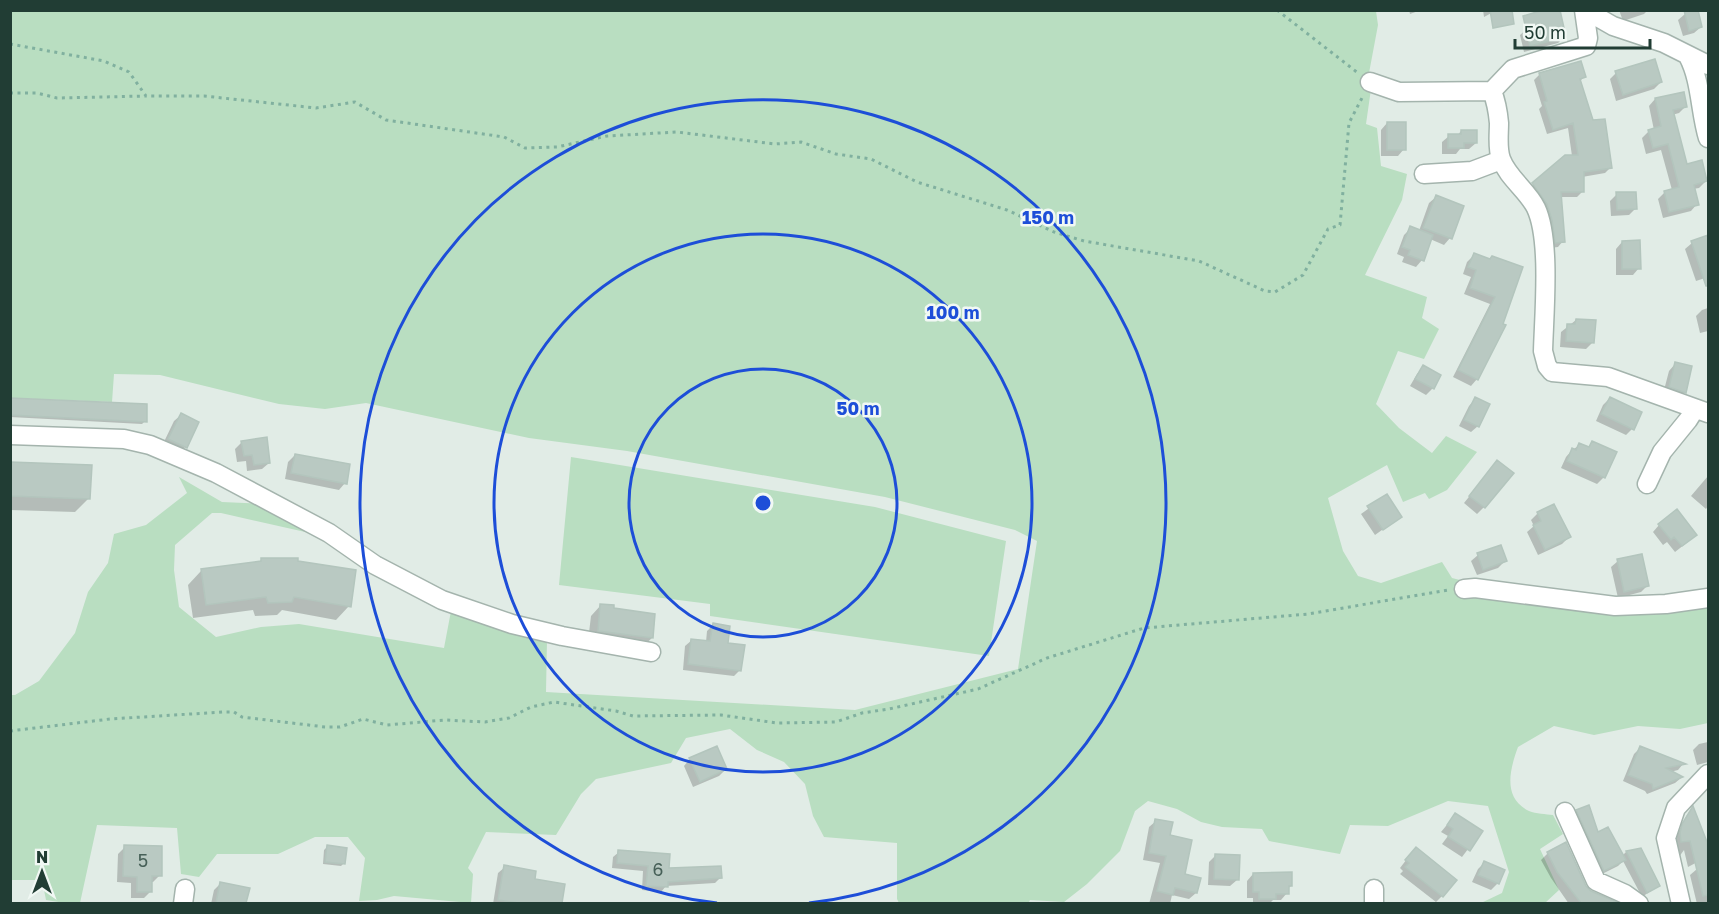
<svg xmlns="http://www.w3.org/2000/svg" width="1719" height="914" viewBox="0 0 1719 914" font-family="'Golos Text',sans-serif">
  <style>
    .green { fill: #b9dec1 }
    .shadow { fill: #0003 }
    .building { fill: #b9c9c2; stroke: #b3c5bd; stroke-width: 1.5 }
    .lines { fill: none; stroke-linecap: round; stroke-linejoin: round }
    .minor-casing { stroke: #a4b4ad; stroke-width: 21 }
    .path { stroke: #80b09f; stroke-width: 3; stroke-dasharray: 3 4.5; stroke-linecap: butt }
    .minor { stroke: #fff; stroke-width: 18 }
    .ring { fill: none; stroke: #1d4ed8; stroke-width: 3 }
    .labels { text-anchor: middle; stroke-width: 5; stroke-linejoin: round; paint-order: stroke }
    .number-label { font-size: 18px; fill: #476058 }
    .centre { fill: #1d4ed8; stroke: #f1f8f4; stroke-width: 3 }
    .ring-label { font-size: 18px; text-anchor: middle; font-weight: bold; fill: #1d4ed8; stroke: #f1f8f4; stroke-width: 5; stroke-linejoin: round; paint-order: stroke }
  </style>
  <rect width="100%" height="100%" fill="#e1ece6"/>
  <path class="green" d="M10,11H1376L1378,25L1369,73L1371,89L1366,124L1377,128L1381,166L1407,174L1402,200L1365,275L1427,297L1422,318L1439,329L1424,359L1398,351L1376,404L1399,428L1432,453L1446,436L1477,452L1447,490L1429,499L1425,493L1403,502L1387,465L1328,498L1343,551L1358,576L1381,583L1442,562L1452,578L1464,581L1465,589L1708,606V723L1680,729L1638,726L1594,735L1554,726L1518,747C1510,769 1502,798 1529,811C1536,814 1546,814 1553,815L1563,834L1540,849L1559,890L1545,903H1481L1502,893L1509,872L1488,806L1448,801L1388,826L1350,825L1340,854L1269,841L1262,829L1222,827L1201,822L1177,809L1148,801L1135,811L1120,851L1087,884L1064,902L1030,900L1028,904L899,903L897,899V843L824,837L813,816L805,784L784,762L757,750L730,729L686,738L671,763L596,779L581,794L556,835L486,832L468,868L473,874L471,903L394,896L377,900L359,901L365,858L348,837H315L278,854H217L199,877L181,874L177,828L97,825L80,903H65L46,900L42,880H11V695H15L39,681L75,633L88,592L108,563L114,534L146,525L187,493L179,477L222,502L266,504L323,536L221,513H212L175,545L174,570L179,607L216,637L261,627L299,624L444,648L451,611L547,640L546,692L855,710L1018,669L1037,541L1015,530L885,497L627,451L529,438L366,403L325,409L279,404L160,375L114,374L112,402L11,398Z
    M571,457L875,507L1006,541L989,656L710,616V604L559,585Z"/>
  <path class="shadow" d="M1409,10H1421L1410,14Z
    M1483,10H1497L1484,17Z
    M1619,10H1648L1644,14L1623,21Z
    M1685,14L1701,27L1694,33L1683,36L1678,20Z
    M1527,29L1565,36L1558,43L1524,52L1520,35Z
    M1580,63L1585,76L1579,82L1592,121L1611,167L1605,173L1582,177L1583,191L1577,197H1560L1563,241L1558,247L1550,248L1527,190L1572,156L1568,128L1547,134L1539,109L1542,106L1534,80L1539,75Z
    M1616,73L1661,82L1654,89L1616,101L1610,79Z
    M1655,99L1685,107L1679,113L1672,115L1686,165L1706,181L1699,188L1693,189L1697,204L1691,211L1663,218L1658,199L1665,192L1672,190L1661,150L1646,154L1642,138L1649,131L1654,130L1649,106Z
    M1387,123L1404,149L1398,156H1381V130Z
    M1461,131L1476,143L1469,149H1460L1456,154H1442V142L1449,136H1457Z
    M1617,194L1635,209L1629,215L1611,216L1610,201Z
    M1436,197L1450,238L1444,245L1430,239L1422,260L1416,267L1402,262L1404,257L1397,254L1404,235L1411,228L1419,231L1429,203Z
    M1708,237V277L1696,281L1685,249L1692,243Z
    M1622,242L1639,268L1633,275H1616V249Z
    M1474,255L1520,267L1477,379L1471,386L1453,377L1490,304L1464,294L1471,277L1463,274L1467,262Z
    M1708,308V331L1700,333L1696,316L1702,310Z
    M1576,320L1593,342L1586,349L1560,347L1561,332Z
    M1675,364L1685,392L1678,399L1663,394L1669,371Z
    M1423,367L1439,376L1432,389L1426,395L1410,386L1417,374Z
    M1610,398L1632,429L1626,435L1596,421L1603,405Z
    M1475,399L1478,426L1471,432L1459,426L1469,406Z
    M10,400L145,421L142,424L10,417Z
    M181,415L185,447L179,453L162,446L174,421Z
    M242,442L269,463L262,469L247,471L246,461L237,462L235,449Z
    M1593,443L1615,452L1604,477L1597,484L1561,468L1566,457L1572,450L1580,445L1587,448Z
    M295,455L345,483L339,490L285,479L288,462Z
    M1497,462L1512,473L1495,496L1477,514L1464,503Z
    M10,463L89,498L75,512L10,510Z
    M1708,476V506L1706,509L1691,496Z
    M1386,496L1400,517L1375,535L1361,514Z
    M1554,506L1569,537L1562,544L1538,555L1527,532L1534,526L1531,520L1537,514Z
    M1659,525L1689,541L1675,552L1667,542L1663,545L1653,532Z
    M1478,555L1505,561L1498,568L1477,575L1471,561Z
    M261,560L349,606L336,620L282,610L277,615L255,616L253,610L193,618L188,585L201,571L258,563Z
    M1618,561L1647,586L1641,592L1618,598L1611,567Z
    M601,605L613,609L652,638L641,648L588,641L591,616Z
    M713,625L740,670L734,676L683,670L685,646L692,640L706,642L707,631Z
    M1708,742V762L1697,765L1693,750L1699,744Z
    M1641,747L1683,764L1678,770L1670,772L1681,778L1675,783L1647,794L1645,791L1623,781L1634,754Z
    M690,759L726,769L719,776L693,787L684,766Z
    M1692,809L1707,846L1708,845V866L1703,859L1688,867L1684,850L1676,861L1674,841L1687,815Z
    M1577,811L1597,834L1622,856L1626,852L1640,850L1658,886L1642,897L1623,861L1618,866L1598,876L1571,817Z
    M1455,815L1481,832L1462,857L1442,844L1448,836L1441,832Z
    M1156,821L1169,837L1183,875L1196,893L1189,899L1172,895L1170,904H1149L1160,863L1143,860L1149,827Z
    M125,847L160,875L153,882H150V892L144,898H131V883L117,882L118,854Z
    M327,847L344,863L341,866L323,864L324,850Z
    M619,852L668,869L720,878L715,883L666,886L661,892L642,890L643,871L612,868L613,857Z
    M1548,853L1590,892L1615,904H1569L1551,878L1541,860Z
    M1216,855L1237,880L1230,886L1208,885L1209,862Z
    M1410,855L1442,896L1436,902L1400,874L1403,871L1400,868Z
    M1484,863L1498,883L1491,890L1472,882L1478,869Z
    M505,867L533,880L563,886L560,904H493L498,873Z
    M1704,867L1708,879V904H1697L1690,875L1697,869Z
    M1253,874L1291,886L1287,889V893L1281,900H1273L1269,904H1253V898H1247V881Z
    M221,883L248,889L244,904H211L214,890Z"/>
  <path class="building" d="M1490,10H1512L1514,24L1493,28Z
    M1543,10H1560L1566,37L1530,46L1523,16Z
    M1684,10H1698L1702,27L1689,31Z
    M1655,59L1662,82L1623,95L1615,71Z
    M1581,61L1586,77L1580,79L1593,120L1605,119L1612,168L1584,172V192H1561L1565,242L1555,243L1552,220L1547,204L1532,183L1565,155H1578L1573,123L1553,130L1544,102L1547,101L1539,73Z
    M1684,92L1687,107L1673,110L1687,164L1702,160L1707,181L1694,185L1699,205L1669,212L1664,191L1679,187L1668,144L1653,148L1648,130L1661,126L1655,98Z
    M1387,122H1406V150H1387Z
    M1461,130H1477V143H1464V148H1448V134H1461Z
    M1616,192H1636L1637,209L1617,210Z
    M1436,195L1464,206L1452,239L1423,228Z
    M1410,226L1433,235L1424,261L1408,255L1410,250L1402,247Z
    M1708,235V286H1706L1691,241Z
    M1640,240L1641,269H1622V241Z
    M1474,253L1490,259L1492,256L1523,267L1503,324L1506,325L1478,380L1458,370L1495,297L1470,288L1476,270L1468,267Z
    M1576,319L1596,320L1594,343L1566,341L1567,324H1575Z
    M1675,362L1692,366L1686,393L1669,387Z
    M1423,365L1441,375L1434,389L1415,379Z
    M1475,397L1490,404L1479,427L1464,420Z
    M1610,397L1642,412L1634,430L1601,414Z
    M10,398L147,404V422L10,415Z
    M181,413L199,422L187,448L168,439Z
    M267,437L270,463L254,465L252,455L244,456L241,441Z
    M1592,441L1617,452L1605,478L1567,461L1572,448L1576,450L1579,443L1589,447Z
    M295,454L350,464L347,484L291,473Z
    M1497,460L1514,473L1485,508L1469,496Z
    M10,462L92,465L90,499L10,496Z
    M1387,494L1402,517L1383,530L1367,506Z
    M1554,504L1571,537L1545,550L1533,525L1541,521L1537,512Z
    M1677,509L1697,535L1682,546L1674,537L1671,540L1658,524Z
    M1501,545L1507,561L1483,570L1477,553Z
    M1642,554L1649,586L1624,592L1617,559Z
    M261,558H298V561L356,570L351,607L294,597L292,602L268,603L266,597L206,605L201,569L261,561Z
    M600,604L614,605V608L655,614L653,638L598,631Z
    M713,623L730,626L728,643L745,645L741,671L688,664L691,639L710,641Z
    M717,746L727,769L700,782L689,758Z
    M1640,746L1686,764L1666,768L1683,777L1653,789L1652,784L1628,775Z
    M1589,805L1598,832L1608,827L1626,860L1604,871L1576,810Z
    M1693,806L1707,842L1708,895L1703,896L1690,841L1681,842L1680,833L1682,824Z
    M1455,813L1483,831L1470,851L1448,837L1453,829L1447,825Z
    M1155,819L1173,822L1170,835L1192,840L1185,874L1201,878L1197,893L1175,888L1173,895L1157,891L1166,856L1149,853Z
    M1566,842L1586,886L1591,891L1619,903H1581L1557,872L1547,852Z
    M124,845L162,846V876H152V892H137V877L123,876Z
    M327,845L347,848L345,864L325,862Z
    M1416,847L1457,880L1443,897L1405,867L1409,863L1405,860Z
    M1641,848L1660,886L1647,893L1626,851Z
    M618,850L670,854L669,868L721,866L722,878L668,882V887L646,886L648,866L617,863Z
    M1215,854L1240,855L1239,880L1214,879Z
    M1484,861L1505,870L1499,884L1478,875Z
    M504,865L536,871L535,879L565,884L562,903H519L498,900Z
    M1292,872V886H1289V894H1276V899H1259V892H1253V873Z
    M220,882L250,888L246,903H216Z"/>
  <g class="lines">
    <defs>
      <path id="minor" d="M1585,10L1613,26L1664,43L1708,65
        M1688,56C1701,80 1700,112 1708,138
        M1370,82L1399,92L1492,91L1513,69L1586,46L1588,38L1584,10
        M1492,91C1496,101 1498,112 1499,123C1499,135 1497,148 1501,159C1508,178 1528,191 1536,208C1551,240 1544,314 1543,351L1547,366L1552,372L1608,377L1708,413
        M1424,174L1472,171L1501,160
        M10,435L124,439L150,445L216,473L329,533L375,565L442,600L512,624L562,636L651,652
        M1647,484L1662,452L1688,420L1695,409
        M1464,589L1475,588L1615,606L1666,604L1708,598
        M1565,812L1596,881L1625,894L1639,904
        M1374,889V904
        M183,904L185,889
        M1681,904L1666,838L1676,808L1708,774"/>
    </defs>
    <use href="#minor" class="minor-casing"/>
    <path class="path" d="M1277,10L1358,73
      M10,44L104,61L129,72L146,96H204L316,108L355,102L386,120L504,137L525,148L557,147L607,136L677,132L775,144L801,142L836,154L871,159L917,182L1007,210L1054,232L1084,241L1199,261L1265,291L1275,292L1303,275L1328,229L1340,225L1349,123L1363,96
      M10,93H37L57,98L146,96
      M10,731L110,719L223,712H234L242,717L325,727H340L363,719L387,725L445,720L485,722L509,718L531,707L554,702L616,711L633,716L721,715L777,723L836,722L862,713L889,709L978,689L1047,658L1144,628L1308,614L1448,590"/>
    <use href="#minor" class="minor"/>
  </g>
  <g class="ring">
    <circle cx="763" cy="503" r="134"/>
    <circle cx="763" cy="503" r="269"/>
    <path d="M717 903A403 403 0 1 1 809 903"/>
  </g>
  <g class="labels">
    <g class="number-label">
      <text x="143" y="867">5</text>
      <text x="658" y="876">6</text>
    </g>
  </g>
  <circle cx="763" cy="503" r="9" class="centre"/>
  <g class="ring-label">
    <text x="1048" y="224">150 m</text>
    <text x="953" y="319">100 m</text>
    <text x="858" y="415">50 m</text>
  </g>
  <rect width="1719" height="914" fill="none" stroke="#213d34" stroke-width="24"/>
  <g transform="translate(42 872)" stroke="#f1f8f4" stroke-width="4.5" paint-order="stroke">
  <path d="M0-4.5L10 22L0 15L-10 22Z" fill="#213d34"/>
  <text y="-9" font-size="16" font-weight="bold" text-anchor="middle" fill="#213d34">N</text>
  </g>
  <path d="M1515 39v9h135v-9" fill="none" stroke="#213d34" stroke-width="3"/>
  <text x="1524" y="39" font-size="18" fill="#213d34" stroke="#f1f8f4" stroke-width="4.5" paint-order="stroke">50 m</text>
</svg>
